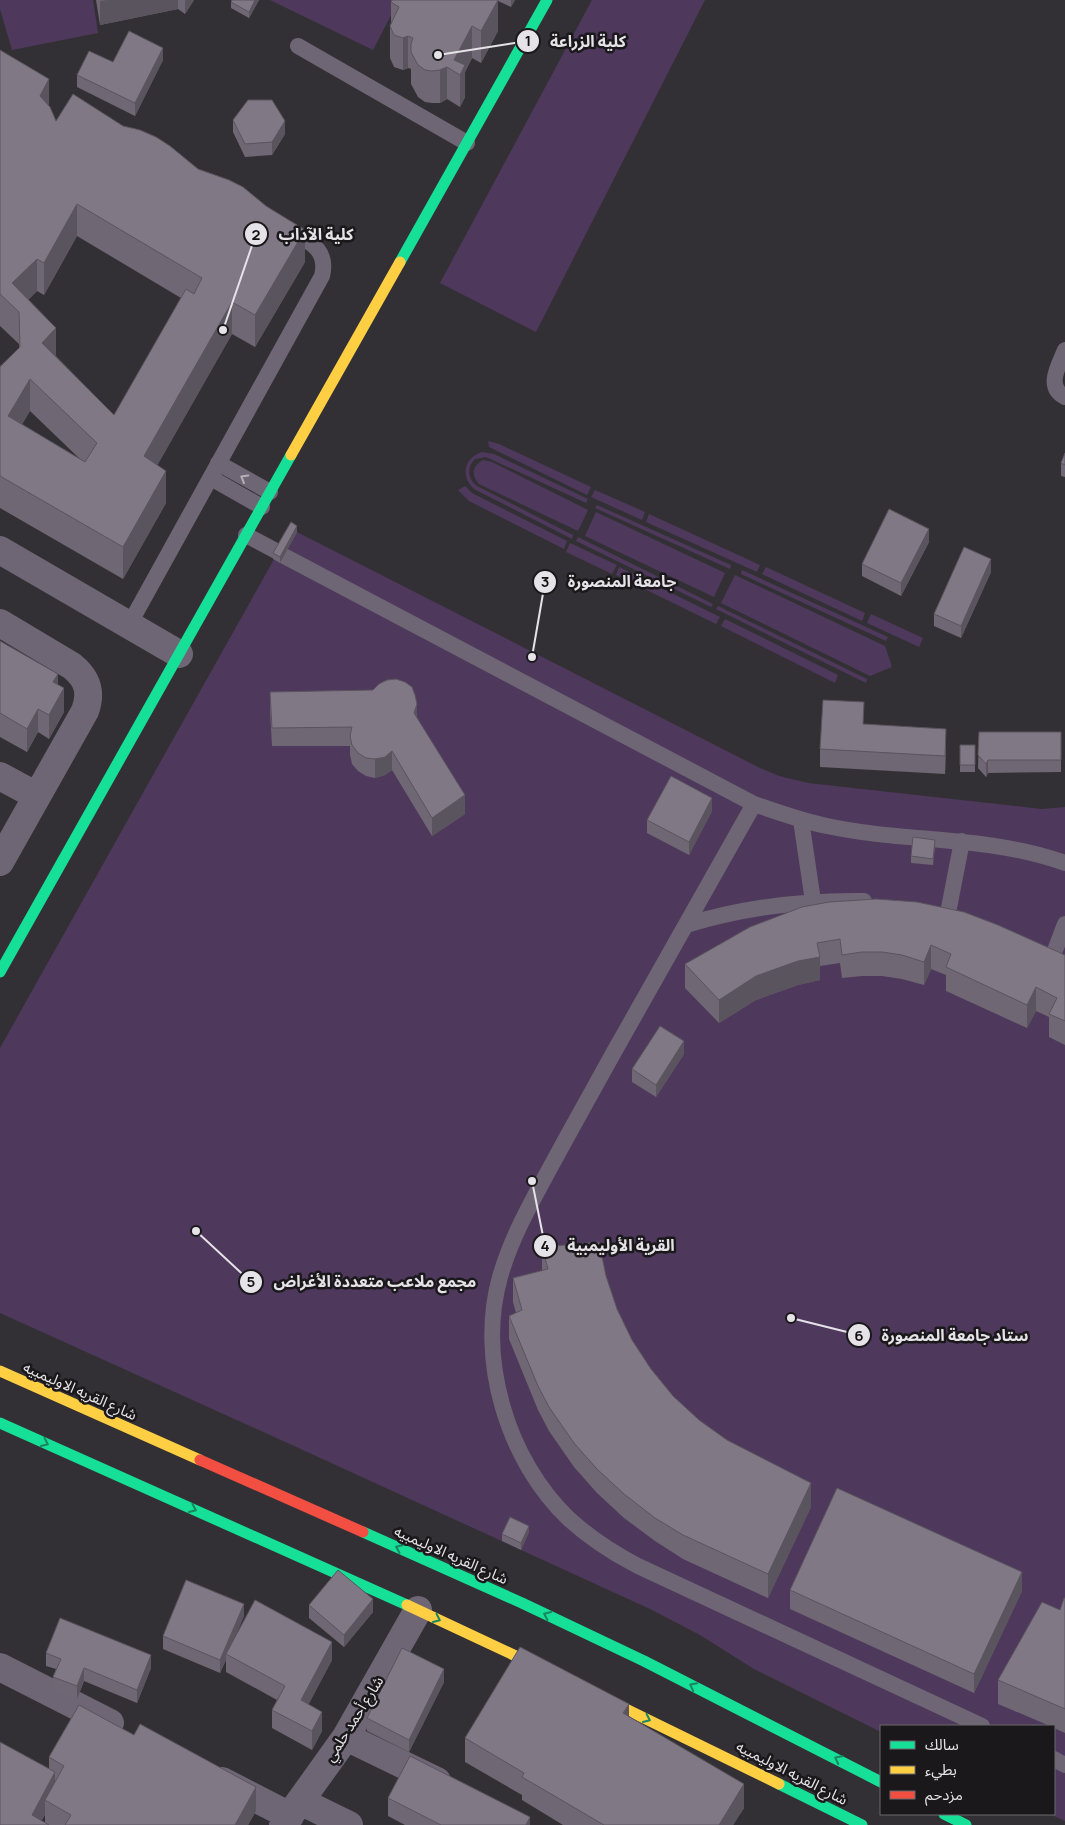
<svg xmlns="http://www.w3.org/2000/svg" width="1065" height="1825" viewBox="0 0 1065 1825" font-family="Manrope,'Noto Sans Arabic',sans-serif">
  <style>
    .green { fill: #4e395c }
    .lines { fill: none; stroke-linecap: round; stroke-linejoin: round }
    .lane { stroke: #6e6674; stroke-width: 16 }
    .street { stroke: #6e6674; stroke-width: 28 }
    .fast { stroke: #16e098; stroke-width: 11 }
    .slow { stroke: #ffcf43; stroke-width: 11 }
    .jam { stroke: #f24e42; stroke-width: 11 }
    .wall { fill: #6f6773; fill-rule: evenodd }
    .shaded-wall { fill: #5a545e }
    .building { fill: #817886; stroke: #5a545e; fill-rule: evenodd }
    .oneway { stroke: #b5b1b9 }
    .oneway2 { stroke: #188660 }
    .labels { text-anchor: middle; stroke-width: 5; stroke-linejoin: round; paint-order: stroke }
    .street-label { font-size: 15px; fill: #e5e3e7; stroke: #1a181b }
    .leader { fill: none; stroke: #e5e3e7; stroke-width: 2 }
    .callout-dot { fill: #e5e3e7; stroke: #1a181b; stroke-width: 2 }
    .mark-label { font-size: 15px; text-anchor: middle; font-weight: bold; fill: #111 }
    .callout-label { font-size: 16px; text-anchor: middle; font-weight: bold; fill: #e5e3e7; stroke: #1a181b; stroke-width: 5; stroke-linejoin: round; paint-order: stroke }
  </style>
  <rect width="100%" height="100%" fill="#333035"/>
  <path class="green" d="M0,0H93L98,33L12,50L0,9Z
    M270,0H399L373,50Z
    M592,0H705L536,332L440,283Z
    M488,441L499,444L591,487L587,495L489,447Z
    M482,452L494,454L588,499L586,503L486,457L475,459C466,468 468,479 477,486L573,535L572,539L474,489C460,476 464,458 482,452Z
    M483,460L492,462L588,510L578,531L479,484C471,475 472,466 483,460Z
    M465,486L472,493L567,541L564,549L469,501L458,490Z
    M595,490L645,512L642,520L591,497Z
    M597,505L731,565L730,569L595,508Z
    M596,512L725,573L714,597L585,536Z
    M649,514L760,565L757,572L646,522Z
    M291,529L760,768L779,776L808,783L1042,809L1065,807V1821L1050,1814H1054V1726H881V1732L754,1669L700,1635L650,1609L292,1445L0,1313V1048Z
    M578,537L713,604L711,607L576,541Z
    M570,543L617,565L612,574L566,552Z
    M619,567L720,617L716,624L616,575Z
    M766,567L865,613L862,621L762,574Z
    M742,570L888,637L886,641L741,574Z
    M735,575L885,646L892,667L870,676L721,603Z
    M718,606L867,679L866,683L716,609Z
    M871,614L923,638L919,647L867,623Z
    M725,619L838,675L835,683L721,626Z"/>
  <g class="lines">
    <path class="lane" d="M298,46L467,143
      M1065,350C1059,365 1045,387 1065,397
      M218,463L270,492
      M211,478L262,507
      M246,535L278,552
      M284,556L754,804C778,812 802,821 827,826C906,843 987,835 1065,863
      M129,625L322,276C329,248 307,241 287,228
      M754,804C708,886 661,969 614,1052C593,1090 571,1129 550,1168C531,1203 511,1238 500,1277C477,1359 507,1460 569,1519C590,1538 613,1553 638,1566L982,1726
      M801,820L813,901
      M948,913L962,841
      M686,925C745,907 802,900 864,901
      M1054,953L1065,924
      M1054,1759L1065,1765"/>
    <path class="street" d="M0,550L179,654
      M0,623L72,666C88,679 92,692 85,711L0,862
      M0,776L37,796
      M0,1667L110,1723
      M346,1737L437,1781
      M222,1781L290,1816
      M300,1801L349,1825
      M283,1825L346,1737L418,1610"/>
    <path class="fast" d="M400,262L547,0
      M0,972L291,455
      M0,1423L407,1605
      M363,1532L522,1603L644,1661L881,1782
      M779,1784L862,1825
      M944,1814L966,1825"/>
    <path class="slow" d="M291,455L400,262
      M0,1371L200,1460
      M407,1605L550,1672
      M595,1694L779,1784"/>
    <path class="jam" d="M200,1460L363,1532"/>
  </g>
  <path class="wall" d="M96,0H194L185,14L178,9L100,25Z
    M232,0H259L249,18L231,8V2Z
    M392,0H515L511,7L498,1V31L481,63L472,58L465,72V97L460,107L447,99L440,103H432L425,102L418,97L411,84V69L408,68L403,70L394,67L390,58V26L391,23V2Z
    M0,50L49,106L56,121L305,262L255,347L232,334L157,465L166,503L123,579L0,508V366L19,348V344L0,326ZM77,236L181,298L114,415L56,356L28,300L37,291L44,295ZM30,411L82,461L22,424Z
    M163,60L135,116L77,87V75L113,62Z
    M233,120L285,134L272,155L245,157L233,132Z
    M1065,453V477L1061,476V463Z
    M297,532L280,563L273,559V553Z
    M929,542L901,596L862,576V564Z
    M991,572L961,638L934,626V614Z
    M0,641L58,685L64,712L49,739L38,732L27,752L0,737Z
    M270,692L417,717L465,814L432,836L392,770L385,775L375,778L366,776L358,771L352,764L350,755V746H272L270,711Z
    M864,724L946,748L945,774L820,767V749Z
    M979,732H1061V772L988,773L986,777L978,768Z
    M960,745H975V772H960Z
    M712,811L689,855L647,833V820Z
    M935,846L933,865L911,863V856Z
    M750,927L1065,955V1045L1049,1037V1017L1036,1011L1027,1028L946,991V975L931,969L924,985L902,979L882,976H862L842,978L840,963L820,966V980L798,985L756,1000L719,1023L685,988V964Z
    M684,1054L656,1097L632,1082V1069Z
    M542,1247L606,1276L617,1309L632,1340L651,1369L673,1396L699,1420L811,1507L768,1598L683,1559L655,1541L624,1518L597,1493L574,1467L549,1431L538,1410L509,1339V1316L516,1313L513,1302V1278L542,1271Z
    M529,1532L521,1550L502,1541V1534Z
    M790,1590L1022,1591L974,1693L790,1609Z
    M1065,1598V1733L1054,1728V1726H1050L998,1704V1680L1060,1610Z
    M309,1605L373,1612L344,1647L309,1618Z
    M244,1616L236,1634L332,1660L308,1705L322,1731L312,1750L272,1728V1710L277,1700L226,1672V1660L220,1673L163,1649V1636Z
    M46,1653L151,1668L137,1703L84,1681L77,1699L53,1690V1677L56,1669L46,1666Z
    M444,1682L409,1752L367,1731V1718Z
    M629,1716L744,1808L733,1825H563L522,1800V1795L465,1762V1738Z
    M49,1757L256,1811L248,1825H0L49,1768ZM45,1815V1823L41,1821Z
    M388,1798L530,1825H405L388,1816Z"/>
  <path class="shaded-wall" d="M107,0H178V9L100,25V1Z
    M185,0H194L185,14Z
    M255,0H259L249,18V12Z
    M498,0V31L481,63V31Z
    M511,0H515L511,7Z
    M472,26V58L465,72V97L460,107V75L454,60Z
    M408,36V68L403,70V38Z
    M163,48V60L135,116V103Z
    M447,67V99L440,103V70Z
    M49,79V111L40,96Z
    M285,121V134L272,155V142Z
    M77,204V236L44,295V263Z
    M305,230V262L255,347V315Z
    M37,259V291L17,310L12,283Z
    M232,302V334L144,489V456Z
    M56,328V360L42,343Z
    M30,379V411L8,448V416Z
    M166,471V503L123,579V547Z
    M297,526V532L280,563V557Z
    M929,529V542L901,596V583Z
    M991,559V572L961,638V626Z
    M58,674V698L53,682Z
    M64,688V712L49,739V715Z
    M417,704V723L414,713Z
    M38,709V732L27,752V729Z
    M946,729V748L945,774V756Z
    M392,751V770L385,775L375,778V759Z
    M988,760V773L986,777V764Z
    M465,795V814L432,836V818Z
    M712,798V811L689,855V842Z
    M931,945V969L924,985V962Z
    M820,957V980L798,985L756,1000L719,1023V1000L756,976L798,961Z
    M1036,987V1011L1027,1028V1005Z
    M684,1041V1054L656,1097V1085Z
    M811,1483V1507L768,1598V1574Z
    M529,1526V1532L521,1550V1543Z
    M1022,1572V1591L974,1693V1674Z
    M373,1599V1612L344,1647V1635Z
    M244,1604V1616L228,1655L226,1654V1660L220,1673V1660Z
    M332,1642V1660L301,1719V1700Z
    M151,1655V1668L137,1703V1690Z
    M84,1668V1681L77,1699V1686Z
    M444,1669V1682L409,1752V1740Z
    M629,1704V1727L623,1713Z
    M322,1712V1731L312,1750V1731Z
    M55,1772V1796L45,1800V1815L39,1825L32,1815Z
    M744,1784V1808L733,1825H719Z
    M256,1787V1811L248,1825H235Z
    M530,1817V1825H526Z"/>
  <path class="building" d="M232,0H255L249,12L231,2Z
    M392,0H498L481,31L472,26L454,60L465,65L460,75L447,67L440,70L432,71L425,70L418,65L411,52V44L413,38L408,36L403,38L394,35L390,26L399,7L391,2Z
    M129,31L163,48L135,103L77,75L89,51L113,62Z
    M0,50L49,79L40,96L50,107L56,121L73,94L123,126L140,130L156,137L170,146L198,169L229,180L243,187L266,206L305,230L255,315L232,302L197,363L144,456L166,471L123,547L0,476V367L20,347L19,312L0,294ZM77,204L202,278L194,294L186,289L114,415L42,343L56,328L12,283L37,259L44,263ZM30,379L97,443L85,462L8,416Z
    M248,100H272L285,121L272,142L245,144L233,120Z
    M1065,453V465L1061,463Z
    M889,509L929,529L901,583L862,564Z
    M291,522L297,526L280,557L273,553Z
    M964,547L991,559L961,626L934,614Z
    M0,641L58,674L53,682L64,688L49,715L38,709L27,729L0,713Z
    M396,679L405,682L412,687L415,695L417,704L414,713L465,795L432,818L392,751L385,757L375,759L366,758L358,753L352,745L350,736L352,727L272,728L270,692L373,690L379,684L387,680Z
    M823,700L864,702L863,724L946,729L945,756L820,749Z
    M979,732H1061V760H988L986,764L978,755Z
    M960,745H975V765H960Z
    M671,776L712,798L689,842L647,820Z
    M913,837L935,840L933,859L911,856Z
    M876,899L917,902L964,912L998,925L1065,955V1021L1049,1014L1057,998L1036,987L1027,1005L946,967L951,954L931,945L924,962L902,955L882,952H862L842,955L840,939L817,943L820,957L798,961L756,976L719,1000L685,964L750,927L802,907L829,902Z
    M660,1026L684,1041L656,1085L632,1069Z
    M599,1242L606,1276L617,1309L632,1340L651,1369L673,1396L699,1420L727,1440L811,1483L768,1574L683,1535L655,1518L624,1494L597,1469L574,1443L549,1407L538,1386L509,1316L522,1310L513,1278L548,1269L542,1247Z
    M837,1488L1022,1572L974,1674L790,1590Z
    M510,1517L529,1526L521,1543L502,1534Z
    M338,1570L373,1599L344,1635L309,1605Z
    M186,1580L244,1604L220,1660L163,1636Z
    M1064,1598H1065V1709L998,1680L1042,1602L1060,1610Z
    M255,1600L332,1642L301,1700L322,1712L312,1731L272,1710L285,1686L226,1654Z
    M60,1618L151,1655L137,1690L84,1668L77,1686L53,1677L61,1659L46,1653Z
    M520,1647L629,1704L623,1713L744,1784L719,1825H604L522,1777L524,1773L465,1738Z
    M402,1648L444,1669L409,1740L367,1718Z
    M79,1705L134,1735L140,1724L256,1787L235,1825H65L71,1815L45,1800L64,1766L49,1757Z
    M0,1742L55,1772L32,1815L49,1825H0Z
    M410,1756L530,1817L526,1825H441L388,1798Z"/>
  <defs><path id="oneway-chevron" d="M-2-3.5L2.5 0L-2 3.5" fill="none" stroke-width="1.6" stroke-linecap="round" stroke-linejoin="round" transform="scale(1.25)"/></defs>
  <use class="oneway" href="#oneway-chevron" transform="translate(244 478) rotate(-150)"/>
  <g class="oneway2">
    <use href="#oneway-chevron" transform="translate(45 1443) rotate(24)"/>
    <use href="#oneway-chevron" transform="translate(193 1509) rotate(24)"/>
    <use href="#oneway-chevron" transform="translate(399 1548) rotate(-156)"/>
    <use href="#oneway-chevron" transform="translate(547 1615) rotate(-155)"/>
    <use href="#oneway-chevron" transform="translate(437 1619) rotate(25)"/>
    <use href="#oneway-chevron" transform="translate(693 1686) rotate(-153)"/>
    <use href="#oneway-chevron" transform="translate(647 1719) rotate(25)"/>
    <use href="#oneway-chevron" transform="translate(838 1759) rotate(-153)"/>
  </g>
  <g class="labels">
    <g class="street-label">
      <text transform="translate(80 1391) rotate(24)" y="5">شارع القريه الاوليمبيه</text>
      <text transform="translate(451 1555) rotate(24)" y="5">شارع القريه الاوليمبيه</text>
      <text transform="translate(354 1719) rotate(-58)" y="5">شارع أحمد حلمي</text>
      <text transform="translate(792 1773) rotate(27)" y="5">شارع القريه الاوليمبيه</text>
    </g>
  </g>
  <path class="leader" d="M438 55L528 41M223 330L256 234M532 657L545 582M532 1181L545 1246M196 1231L251 1282M791 1318L859 1335"/>
  <g class="callout-dot">
    <circle cx="438" cy="55" r="5"/>
    <circle cx="223" cy="330" r="5"/>
    <circle cx="532" cy="657" r="5"/>
    <circle cx="532" cy="1181" r="5"/>
    <circle cx="196" cy="1231" r="5"/>
    <circle cx="791" cy="1318" r="5"/>
    <circle cx="528" cy="41" r="12"/>
    <circle cx="256" cy="234" r="12"/>
    <circle cx="545" cy="582" r="12"/>
    <circle cx="545" cy="1246" r="12"/>
    <circle cx="251" cy="1282" r="12"/>
    <circle cx="859" cy="1335" r="12"/>
  </g>
  <g class="mark-label">
    <text x="528" y="46">1</text>
    <text x="256" y="240">2</text>
    <text x="545" y="587">3</text>
    <text x="545" y="1251">4</text>
    <text x="251" y="1287">5</text>
    <text x="859" y="1341">6</text>
  </g>
  <g class="callout-label">
    <text x="588" y="47">كلية الزراعة</text>
    <text x="316" y="240">كلية الآداب</text>
    <text x="622" y="587">جامعة المنصورة</text>
    <text x="621" y="1251">القرية الأوليمبية</text>
    <text x="375" y="1287">مجمع ملاعب متعددة الأغراض</text>
    <text x="955" y="1341">ستاد جامعة المنصورة</text>
  </g>
  <rect x="880" y="1725" width="175" height="90" fill="#1a181b" stroke="#6b696d"/>
  <rect x="890" y="1741" width="25" height="8" fill="#16e098" stroke="#6b696d"/>
  <text x="925" y="1750" font-size="15" fill="#e5e3e7">سالك</text>
  <rect x="890" y="1766" width="25" height="8" fill="#ffcf43" stroke="#6b696d"/>
  <text x="925" y="1775" font-size="15" fill="#e5e3e7">بطيء</text>
  <rect x="890" y="1791" width="25" height="8" fill="#f24e42" stroke="#6b696d"/>
  <text x="925" y="1800" font-size="15" fill="#e5e3e7">مزدحم</text>
</svg>
